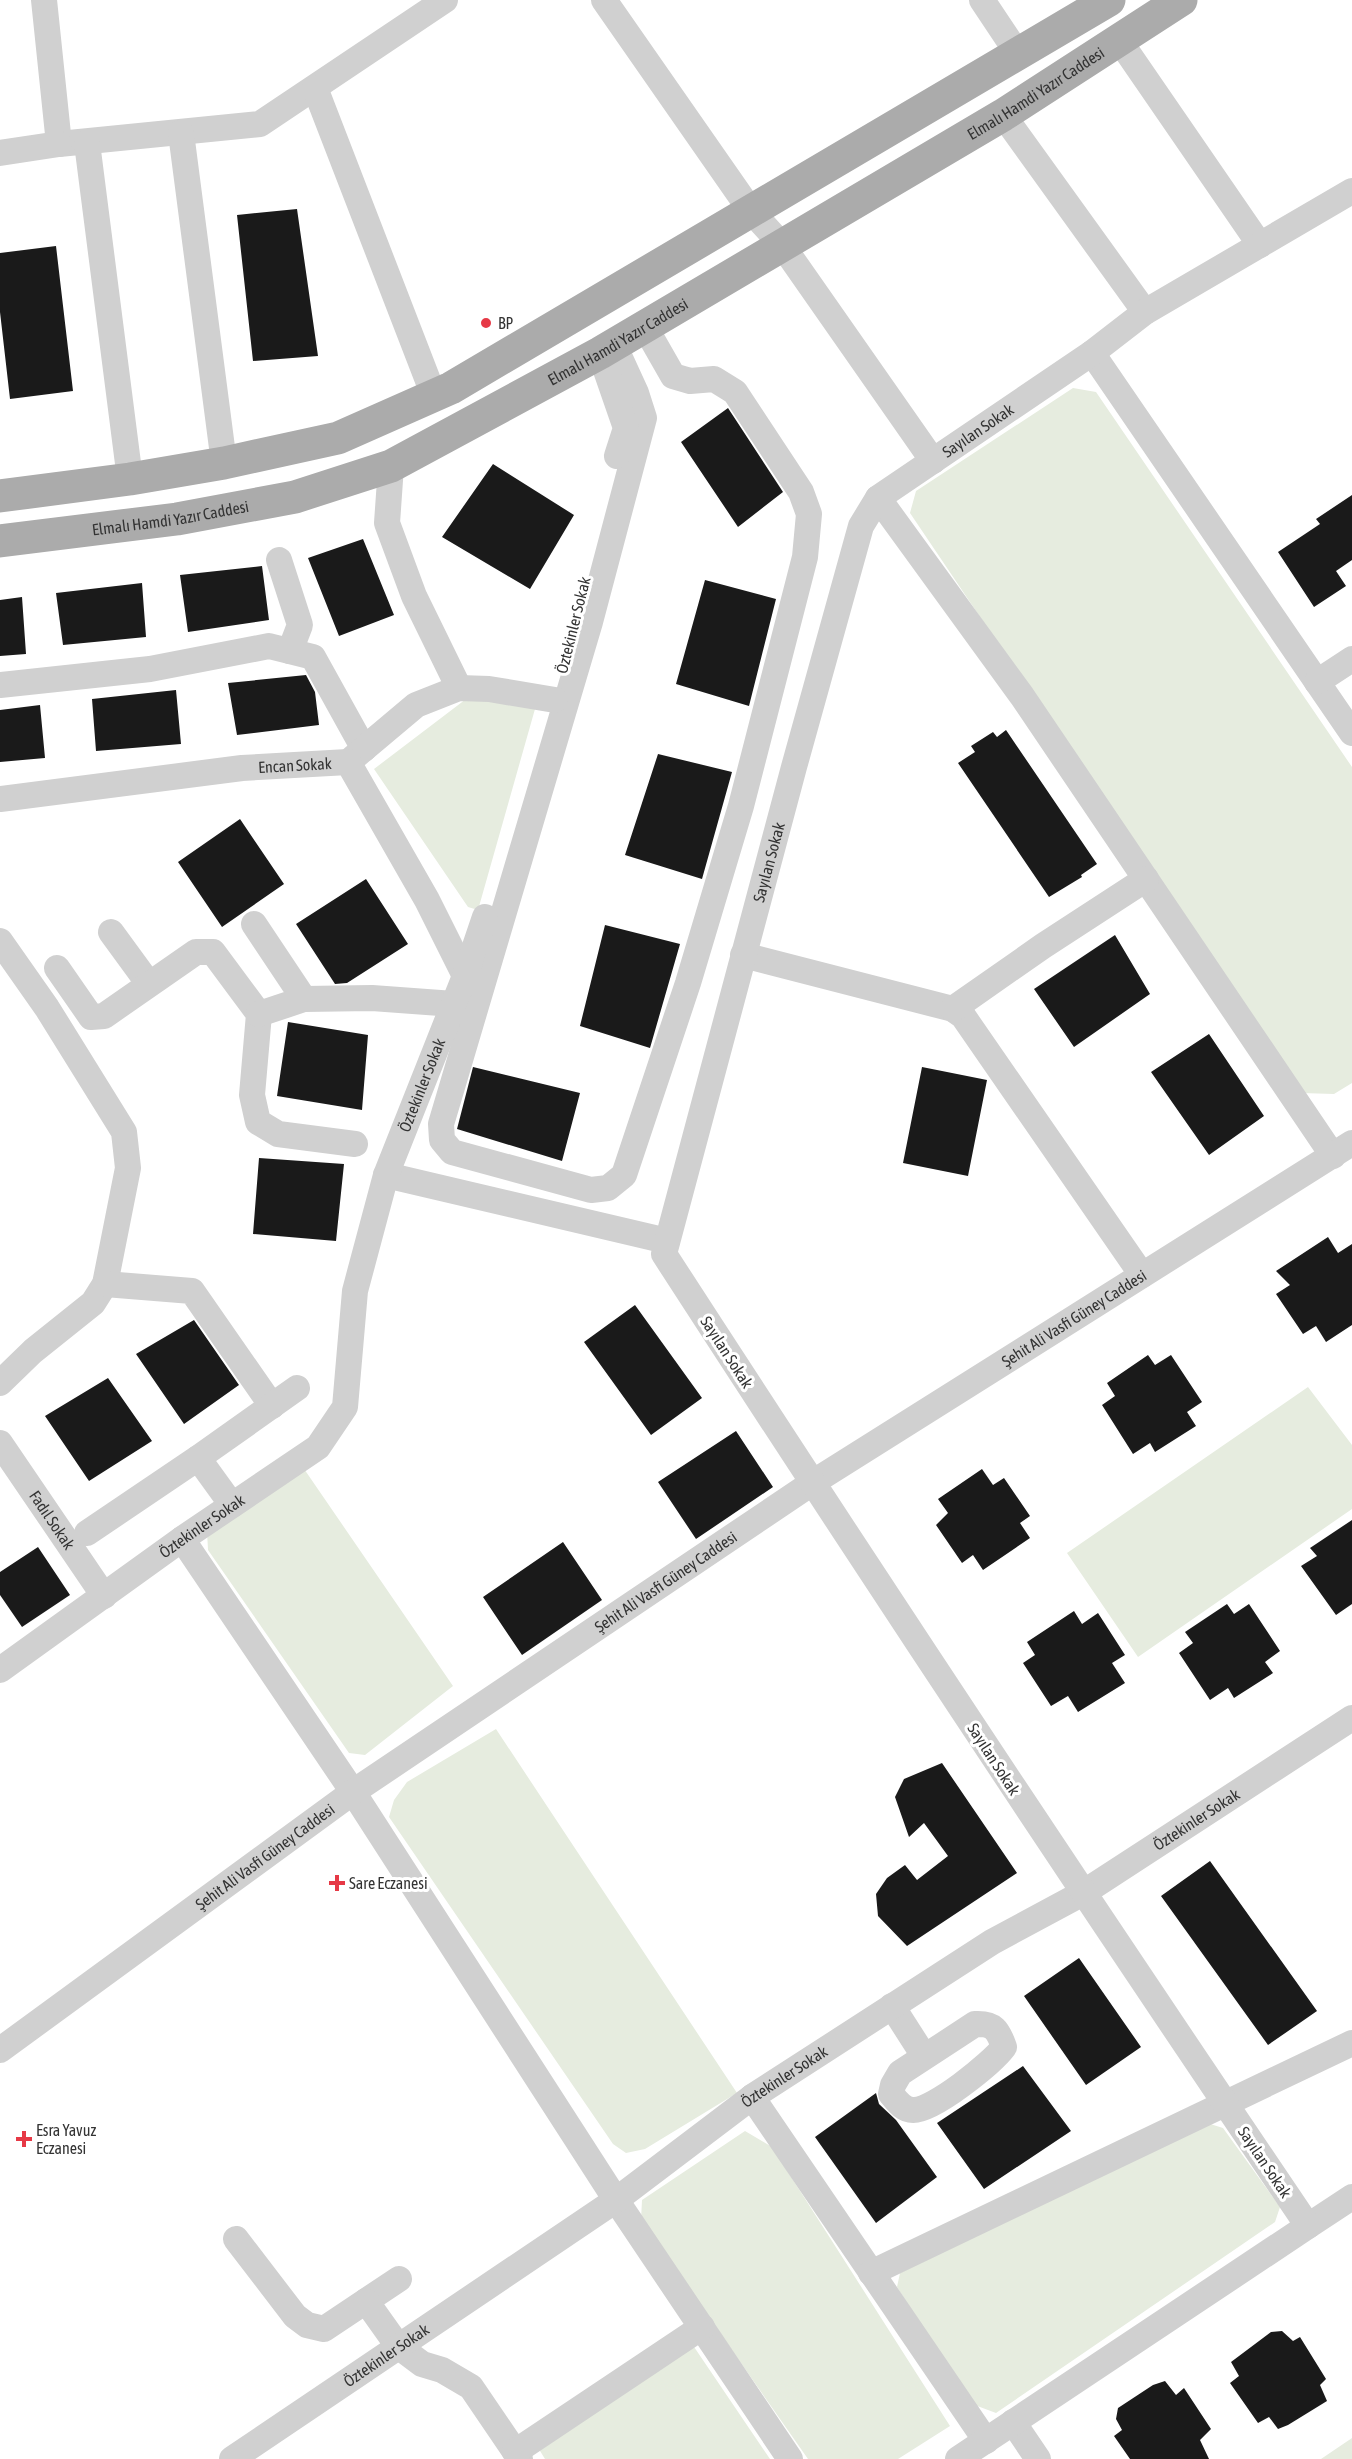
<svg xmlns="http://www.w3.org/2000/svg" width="1352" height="2459" viewBox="0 0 1352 2459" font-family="'Asap Condensed',sans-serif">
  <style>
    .green { fill: #e6ecdf }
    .building { fill: #1a1a1a }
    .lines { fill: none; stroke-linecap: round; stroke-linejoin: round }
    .minor { stroke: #d0d0d0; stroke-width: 26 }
    .major { stroke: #ababab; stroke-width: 33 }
    .poi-dot { fill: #e63946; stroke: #fff; stroke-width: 2 }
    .labels { text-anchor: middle; stroke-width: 6; stroke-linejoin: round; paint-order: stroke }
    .street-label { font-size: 16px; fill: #333; stroke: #fff }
    .poi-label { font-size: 16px; fill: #333; stroke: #fff; text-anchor: start }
  </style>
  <rect width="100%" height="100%" fill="#fff"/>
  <path class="green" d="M1073,388L1096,392L1352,767V1083L1334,1094L1301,1093L910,513L916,491Z
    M470,696L535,709L478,910L468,907L374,769Z
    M1308,1387L1352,1445V1509L1138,1657L1067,1553Z
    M300,1463L453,1686L365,1755L349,1753L208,1550L207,1531Z
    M496,1729L737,2093L645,2149L626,2153L613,2144L389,1817L394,1800L407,1782Z
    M1207,2123L1223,2128L1280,2207L1275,2222L996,2413L972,2404L897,2287L900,2273Z
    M745,2131L772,2147L950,2426L898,2459H808L641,2220L642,2200Z
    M688,2338L770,2459H545L537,2446Z
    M1352,2438V2459H1321Z"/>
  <path class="building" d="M297,209L318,356L253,361L237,215Z
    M56,246L73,391L10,399L0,312V253Z
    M728,408L783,492L738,527L681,442Z
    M493,464L574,515L530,589L442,537Z
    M1352,495V560L1336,571L1346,586L1314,607L1278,552L1320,524L1316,519Z
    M363,539L394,615L339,636L308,558Z
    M262,566L269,620L188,632L180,575Z
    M705,580L776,599L749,706L676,684Z
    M142,583L146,637L63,645L56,593Z
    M22,597L26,654L0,656V600Z
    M306,675L315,692L319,725L237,735L228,683Z
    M176,690L181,744L96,751L92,699Z
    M40,705L45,758L0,762V710Z
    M1006,730L1097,864L1081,875L1082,877L1049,897L958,763L975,752L971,746L993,732L997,737Z
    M658,754L732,772L702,879L625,855Z
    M240,819L284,884L222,927L178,862Z
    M366,879L408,944L347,983L335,984L296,924Z
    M605,925L680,944L650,1048L580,1026Z
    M1115,935L1150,994L1074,1047L1034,989Z
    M288,1022L368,1035L362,1110L277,1096Z
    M1209,1034L1264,1116L1209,1155L1151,1072Z
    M473,1067L580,1093L562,1161L457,1129Z
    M922,1067L987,1080L968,1176L903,1163Z
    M259,1158L344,1164L336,1241L253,1234Z
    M1328,1237L1338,1253L1352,1244V1325L1326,1342L1316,1326L1303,1334L1276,1294L1290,1285L1276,1271Z
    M635,1305L702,1398L651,1435L584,1342Z
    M194,1320L239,1385L184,1424L136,1354Z
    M1148,1355L1155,1365L1171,1355L1202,1402L1187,1412L1196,1426L1155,1452L1150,1443L1133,1454L1102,1405L1115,1396L1107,1383Z
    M108,1378L152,1441L89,1481L45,1416Z
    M736,1431L773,1487L696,1539L658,1482Z
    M982,1469L993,1485L1004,1478L1030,1516L1020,1523L1030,1538L983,1570L973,1555L962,1563L936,1525L948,1513L938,1499Z
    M1352,1520V1604L1336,1615L1301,1566L1317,1556L1310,1548Z
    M563,1542L602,1600L522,1655L483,1597Z
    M38,1547L70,1595L22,1627L0,1595V1572Z
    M1227,1604L1234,1614L1249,1604L1280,1651L1265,1662L1273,1673L1234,1698L1228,1688L1210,1700L1179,1653L1193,1643L1185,1632Z
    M1074,1611L1082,1624L1098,1613L1125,1655L1112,1663L1125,1683L1078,1712L1068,1696L1051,1706L1023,1663L1035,1655L1027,1642Z
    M942,1763L1017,1873L907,1946L878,1916L876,1894L887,1878L905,1865L917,1880L948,1856L924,1823L909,1837L895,1797L904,1779Z
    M1210,1861L1317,2011L1268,2045L1161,1896Z
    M1079,1958L1141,2047L1086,2085L1024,1996Z
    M1023,2066L1071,2131L984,2189L937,2123Z
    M876,2093L879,2104L896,2120L937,2177L876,2223L815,2137Z
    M1282,2331L1293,2341L1300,2337L1326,2379L1320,2385L1327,2401L1288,2425L1278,2429L1269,2417L1258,2423L1230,2383L1239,2376L1231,2362L1271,2332Z
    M1165,2381L1176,2395L1184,2388L1211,2429L1200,2440L1209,2459H1130L1114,2436L1122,2430L1116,2419L1118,2408L1153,2385Z"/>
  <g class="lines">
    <g class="minor">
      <path d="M44,0L59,144L260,124L445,0"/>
      <path d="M604,0L751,211L782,245L933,461"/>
      <path d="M982,0L1018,54"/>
      <path d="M1119,40L1260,245"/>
      <path d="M315,88L434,396"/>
      <path d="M1003,115L1145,312"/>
      <path d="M181,133L224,463"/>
      <path d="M87,143L130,479"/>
      <path d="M0,153L59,144"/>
      <path d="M614,345L636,393L644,418L590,622L441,1124L442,1140L452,1152L591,1190L608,1188L624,1175L688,983L741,806L805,557L809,514L801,492L735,392L714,379L690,381L673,376L645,327"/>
      <path d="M600,353L626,428L617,456"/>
      <path d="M1092,353L1352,733"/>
      <path d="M391,466L387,523L414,596L459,688"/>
      <path d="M878,498L1022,696L1333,1156"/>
      <path d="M279,560L300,625L290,651"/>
      <path d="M1317,682L1352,659"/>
      <path d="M0,685L150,669L269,646L313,657L364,749"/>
      <path d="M353,758L416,705L459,688L489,689L555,700"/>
      <path id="s1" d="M0,799L242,768L348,762L427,900L465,976"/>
      <path d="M254,924L304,999"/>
      <path d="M111,932L149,984"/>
      <path d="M0,941L47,1008L124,1132L128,1168L105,1284L93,1303L33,1351L0,1383"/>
      <path d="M743,955L953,1009L963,1016L1142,1275"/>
      <path d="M57,968L91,1017L104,1016L196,952H213L259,1014L252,1095L258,1122L278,1134L355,1144"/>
      <path d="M953,1009L1043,946L1146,879"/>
      <path d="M259,1014L304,999L372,998L454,1004"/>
      <path d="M386,1175L667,1241"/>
      <path d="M105,1284L192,1291L272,1406"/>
      <path id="s2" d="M0,1443L104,1596"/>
      <path d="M198,1458L297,1388"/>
      <path d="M87,1533L198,1458L232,1505"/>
      <path d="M182,1539L353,1792L616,2200L790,2459"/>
      <path id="s3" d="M0,1670L182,1539L318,1447L345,1407L355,1291L386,1175L465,976L485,917"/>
      <path d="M892,2006L924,2056"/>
      <path d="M975,2024C994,2023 998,2030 1004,2047C992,2063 933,2111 913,2110C903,2110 897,2101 891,2094L893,2085L900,2073Z"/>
      <path id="s4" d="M0,2050L353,1792L812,1483L1352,1143"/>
      <path d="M752,2097L986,2441"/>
      <path d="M1308,2226L1352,2197"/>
      <path d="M236,2239L295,2316L307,2325L324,2329L399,2279"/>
      <path d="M871,2273L1352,2043"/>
      <path d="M366,2301L398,2346L422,2364L442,2370L471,2387L520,2459"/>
      <path d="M1013,2422L1038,2459"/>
      <path d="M515,2452L702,2327"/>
      <path id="s5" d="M232,2459L616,2200L752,2097L992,1942L1083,1893L1352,1718"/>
      <path id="s6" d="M958,2459L1308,2226C1090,1904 875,1580 664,1254L794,767L861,526L878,498L1092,353L1145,312L1352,191"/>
    </g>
    <g class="major">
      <path d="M0,496L130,479L224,463L338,438L451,388L1109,0"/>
      <path id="s7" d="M0,541L177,519L295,497L391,466L600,353L1003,115L1181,0"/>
    </g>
  </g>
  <g class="poi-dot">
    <circle cx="486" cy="323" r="6"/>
    <path d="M334 1874h6v6h6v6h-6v6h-6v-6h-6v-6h6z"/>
    <path d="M21 2130h6v6h6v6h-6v6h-6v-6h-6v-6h6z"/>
  </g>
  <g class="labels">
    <g class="street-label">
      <text dy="6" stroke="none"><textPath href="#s7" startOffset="1144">Elmalı Hamdi Yazır Caddesi</textPath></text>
      <text dy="6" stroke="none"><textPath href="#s7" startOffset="658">Elmalı Hamdi Yazır Caddesi</textPath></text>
      <text dy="6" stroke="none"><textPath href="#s6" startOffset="2494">Sayılan Sokak</textPath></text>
      <text dy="6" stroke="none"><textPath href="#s7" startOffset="172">Elmalı Hamdi Yazır Caddesi</textPath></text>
      <text transform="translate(573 625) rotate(-76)" y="6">Öztekinler Sokak</text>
      <text dy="6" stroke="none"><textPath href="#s1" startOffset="297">Encan Sokak</textPath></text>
      <text dy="6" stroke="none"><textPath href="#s6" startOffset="1992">Sayılan Sokak</textPath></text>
      <text dy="6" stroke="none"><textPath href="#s3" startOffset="770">Öztekinler Sokak</textPath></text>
      <text dy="6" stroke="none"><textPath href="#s4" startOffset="1300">Şehit Ali Vasfi Güney Caddesi</textPath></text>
      <text transform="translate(727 1352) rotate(57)" y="6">Sayılan Sokak</text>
      <text dy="6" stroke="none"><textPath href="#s2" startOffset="93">Fadıl Sokak</textPath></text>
      <text dy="6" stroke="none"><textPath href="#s3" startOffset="248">Öztekinler Sokak</textPath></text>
      <text dy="6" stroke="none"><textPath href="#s4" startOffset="814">Şehit Ali Vasfi Güney Caddesi</textPath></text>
      <text transform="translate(994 1759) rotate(57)" y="6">Sayılan Sokak</text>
      <text dy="6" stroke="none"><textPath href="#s5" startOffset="1158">Öztekinler Sokak</textPath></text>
      <text dy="6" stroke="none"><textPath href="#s4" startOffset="328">Şehit Ali Vasfi Güney Caddesi</textPath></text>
      <text dy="6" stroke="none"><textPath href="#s5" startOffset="672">Öztekinler Sokak</textPath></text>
      <text transform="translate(1265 2162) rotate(56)" y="6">Sayılan Sokak</text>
      <text dy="6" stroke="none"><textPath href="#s5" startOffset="186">Öztekinler Sokak</textPath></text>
    </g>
    <g class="poi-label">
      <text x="498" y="329">BP</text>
      <text x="349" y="1889">Sare Eczanesi</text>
      <text x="36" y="2136">Esra Yavuz<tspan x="36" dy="18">Eczanesi</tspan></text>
    </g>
  </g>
</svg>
